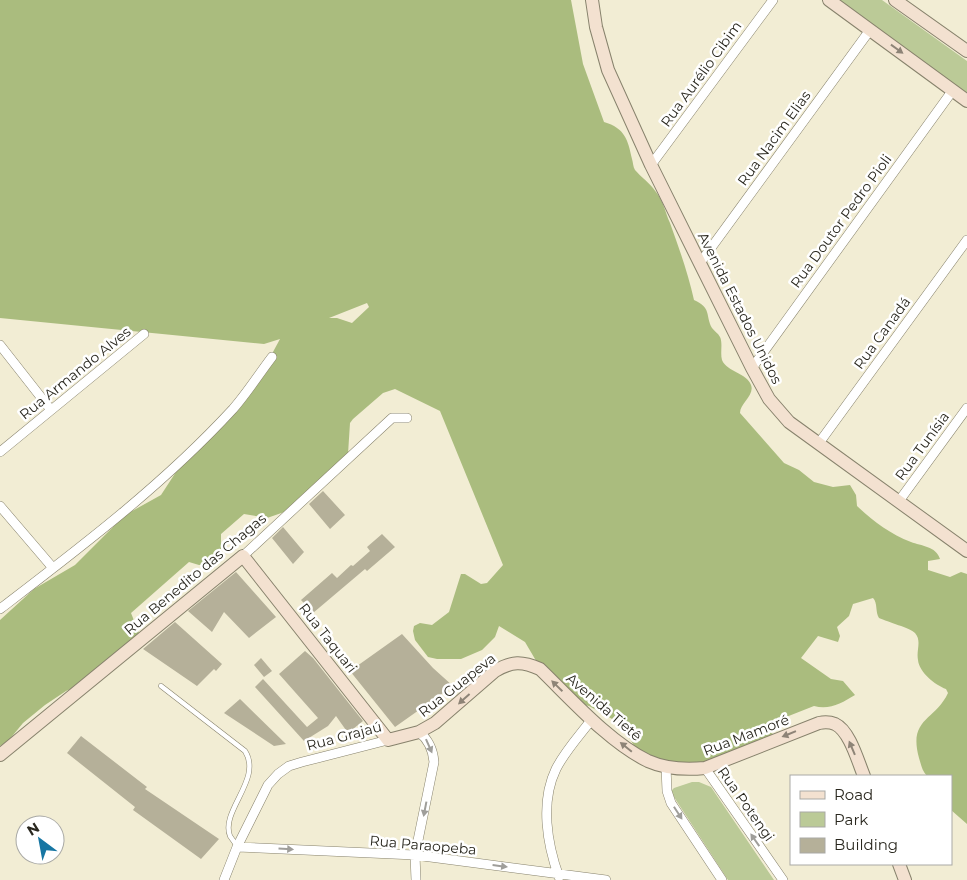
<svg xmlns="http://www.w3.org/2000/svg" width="967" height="880" viewBox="0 0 967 880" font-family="Montserrat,sans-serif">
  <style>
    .green { fill: #bbca97 }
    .forest { fill: #aabc7e; fill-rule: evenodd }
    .building { fill: #b5b099 }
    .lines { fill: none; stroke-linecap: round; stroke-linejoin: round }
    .lane-casing { stroke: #87826c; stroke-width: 5.5 }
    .street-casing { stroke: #87826c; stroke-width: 10 }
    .secondary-casing { stroke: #87826c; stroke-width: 14 }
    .lane { stroke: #fff; stroke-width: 4.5 }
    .street { stroke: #fff; stroke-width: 9 }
    .secondary { stroke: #f3e1d0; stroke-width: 12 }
    .oneway { fill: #8e8477 }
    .oneway2 { fill: #9f9e9a }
    .labels { text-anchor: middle; stroke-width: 5; stroke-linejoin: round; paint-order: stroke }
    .street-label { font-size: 14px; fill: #29271e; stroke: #fff }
  </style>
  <rect width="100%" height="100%" fill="#f2edd4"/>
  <path class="green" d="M836,0H882L967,61V96Z
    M692,782H699L711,787L774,880H728L672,794L671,791L674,788Z"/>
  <path class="forest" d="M0,0H571L583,64L604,122C625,128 628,140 632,159C633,162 633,167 635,170C641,177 650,183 656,192C664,202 665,212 670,223C679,248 688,273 694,300C712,308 705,315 712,328C714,331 718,333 720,337C723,343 720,353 722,360C727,372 747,373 751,385C755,395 740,403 740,413L784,463L799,470L814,482L833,487L850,485L856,495L857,506C873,521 890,534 911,542C921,546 936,546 940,559L928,561V570L950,577L961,572L967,574V824L951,810V776H927C922,771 921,764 919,758C908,718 935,721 948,693L946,689C935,685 919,672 918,660C916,650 922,641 915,633C910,628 888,622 879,618C875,612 878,603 873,598L853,604L849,616L837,627L840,636L838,642L818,636L801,658L831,679L843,681L855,695C842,703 830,710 814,706L761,727L773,734L741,753L709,765H674L639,754L621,724L589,706L572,702L545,676L525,642L499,626L495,637L482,650L461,659H437L428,657L415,640L413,631L414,626L420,623L432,625L449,612L461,574H465L481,584L487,583L503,565L440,411L395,389L383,393L353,419L350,423L348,454L293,509L267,518L244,514L221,534V549L214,564L199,565L189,562L131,613L143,643L102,675L66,691L45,705L23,723L9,740L0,746V620L34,589L75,565L125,515L161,495L176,472L212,434L267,363L280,339L264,344L0,318ZM367,303L369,307L352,323L337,318H329Z"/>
  <path class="building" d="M323,491L345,515L330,529L309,504Z
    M283,527L304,552L293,564L272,538Z
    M382,534L395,547L367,571L365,569L313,613L301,600L332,573L337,578L351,565L353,566L370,551L367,547Z
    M236,572L276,617L249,638L224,612L212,632L188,611Z
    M175,622L222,664L216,671L214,669L197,686L143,649Z
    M402,634L433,668L453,686L395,727L350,671Z
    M305,651L313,658L363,721L348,733L336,716L328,726L304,741L255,687L263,679L307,727L318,718L279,674Z
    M261,658L272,671L264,677L254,665Z
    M240,699L286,744L274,746L224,713Z
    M81,736L147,787L145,789L219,839L201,859L133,810L135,807L67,753Z"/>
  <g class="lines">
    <defs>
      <path id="lane" d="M161,686L245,751C263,779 220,811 230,836C232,839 235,843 237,846"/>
      <path id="street" d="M651,165L773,0
        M700,263L870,30
        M0,345L51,410
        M752,368L953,90
        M819,443L967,240
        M0,452L144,334
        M899,501L967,408
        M0,506L53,568
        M243,556L392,418H407
        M0,609C81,547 163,485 233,409C247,393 259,374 272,357
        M666,767L667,791L671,803L722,880
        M705,768L783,880
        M237,847L415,855L606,880
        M559,877C547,844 540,802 556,769C565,751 580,735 592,719
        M224,880L237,847L268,785L278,774L289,766L302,762L388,740
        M416,880L415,855L434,762C433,750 429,740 419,732"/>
      <path id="secondary" d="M592,0L596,27L608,70L651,165L752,368L769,399L789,422L967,551
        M829,0L967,101
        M895,0L967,51
        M0,755L243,556L388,740L419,732L435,723L495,671C512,661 522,661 540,669C570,698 610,743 648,761C666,769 685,770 705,768L819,723C824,722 830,722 835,724C850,731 858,762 864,776
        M899,864L905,880"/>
    </defs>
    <use href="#lane" class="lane-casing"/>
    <use href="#street" class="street-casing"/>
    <use href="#secondary" class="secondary-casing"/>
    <use href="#lane" class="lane"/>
    <use href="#street" class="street"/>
    <use href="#secondary" class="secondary"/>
  </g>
  <defs><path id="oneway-solid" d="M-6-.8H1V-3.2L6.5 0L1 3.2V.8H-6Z" transform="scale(1.25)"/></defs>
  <g class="oneway">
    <use href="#oneway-solid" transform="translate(897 49) rotate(36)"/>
    <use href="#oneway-solid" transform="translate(557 686) rotate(-136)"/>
    <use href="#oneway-solid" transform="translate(464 699) rotate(138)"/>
    <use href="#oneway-solid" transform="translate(789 734) rotate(158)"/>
    <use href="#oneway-solid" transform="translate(626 747) rotate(-141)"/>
    <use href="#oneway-solid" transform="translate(852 748) rotate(-113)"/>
  </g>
  <g class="oneway2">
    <use href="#oneway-solid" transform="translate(429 746) rotate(66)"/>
    <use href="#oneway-solid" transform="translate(425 809) rotate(101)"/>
    <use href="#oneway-solid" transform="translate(678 813) rotate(57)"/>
    <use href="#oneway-solid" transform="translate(755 840) rotate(-125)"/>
    <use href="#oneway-solid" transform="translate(286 849) rotate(3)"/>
    <use href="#oneway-solid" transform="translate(500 866) rotate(7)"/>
  </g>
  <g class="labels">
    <g class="street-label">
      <text transform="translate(701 74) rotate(-54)" y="5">Rua Aurélio Cibim</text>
      <text transform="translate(774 138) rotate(-54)" y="5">Rua Nacim Elias</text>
      <text transform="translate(841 221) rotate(-54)" y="5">Rua Doutor Pedro Pioli</text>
      <text transform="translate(740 308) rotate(63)" y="5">Avenida Estados Unidos</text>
      <text transform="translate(882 333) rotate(-54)" y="5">Rua Canadá</text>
      <text transform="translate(75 373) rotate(-39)" y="5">Rua Armando Alves</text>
      <text transform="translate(922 446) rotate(-54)" y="5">Rua Tunísia</text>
      <text transform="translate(195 574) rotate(-40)" y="5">Rua Benedito das Chagas</text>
      <text transform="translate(328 638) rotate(52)" y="5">Rua Taquari</text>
      <text transform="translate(457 685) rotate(-38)" y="5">Rua Guapeva</text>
      <text transform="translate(604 707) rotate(41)" y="5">Avenida Tietê</text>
      <text transform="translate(746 735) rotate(-21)" y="5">Rua Mamoré</text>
      <text transform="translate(344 736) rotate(-15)" y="5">Rua Grajaú</text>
      <text transform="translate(746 804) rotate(55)" y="5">Rua Potengi</text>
      <text transform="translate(423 845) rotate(5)" y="5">Rua Paraopeba</text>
    </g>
  </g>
  <rect x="790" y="775" width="162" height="90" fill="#ffffff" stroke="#a9a9a5"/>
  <rect x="800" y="791" width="25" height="8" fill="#f3e1d0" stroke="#a9a9a5"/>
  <text x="834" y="800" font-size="15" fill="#29271e">Road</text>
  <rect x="800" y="812" width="25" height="15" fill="#bbca97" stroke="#a9a9a5"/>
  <text x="834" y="825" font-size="15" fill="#29271e">Park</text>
  <rect x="800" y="838" width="25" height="15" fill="#b5b099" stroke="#a9a9a5"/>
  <text x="834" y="850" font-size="15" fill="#29271e">Building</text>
  <g transform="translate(40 840) rotate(328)"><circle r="24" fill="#ffffff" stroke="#a9a9a5"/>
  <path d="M0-4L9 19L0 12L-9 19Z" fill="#1776a3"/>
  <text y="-8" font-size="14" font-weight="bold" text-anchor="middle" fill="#29271e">N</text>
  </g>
</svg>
